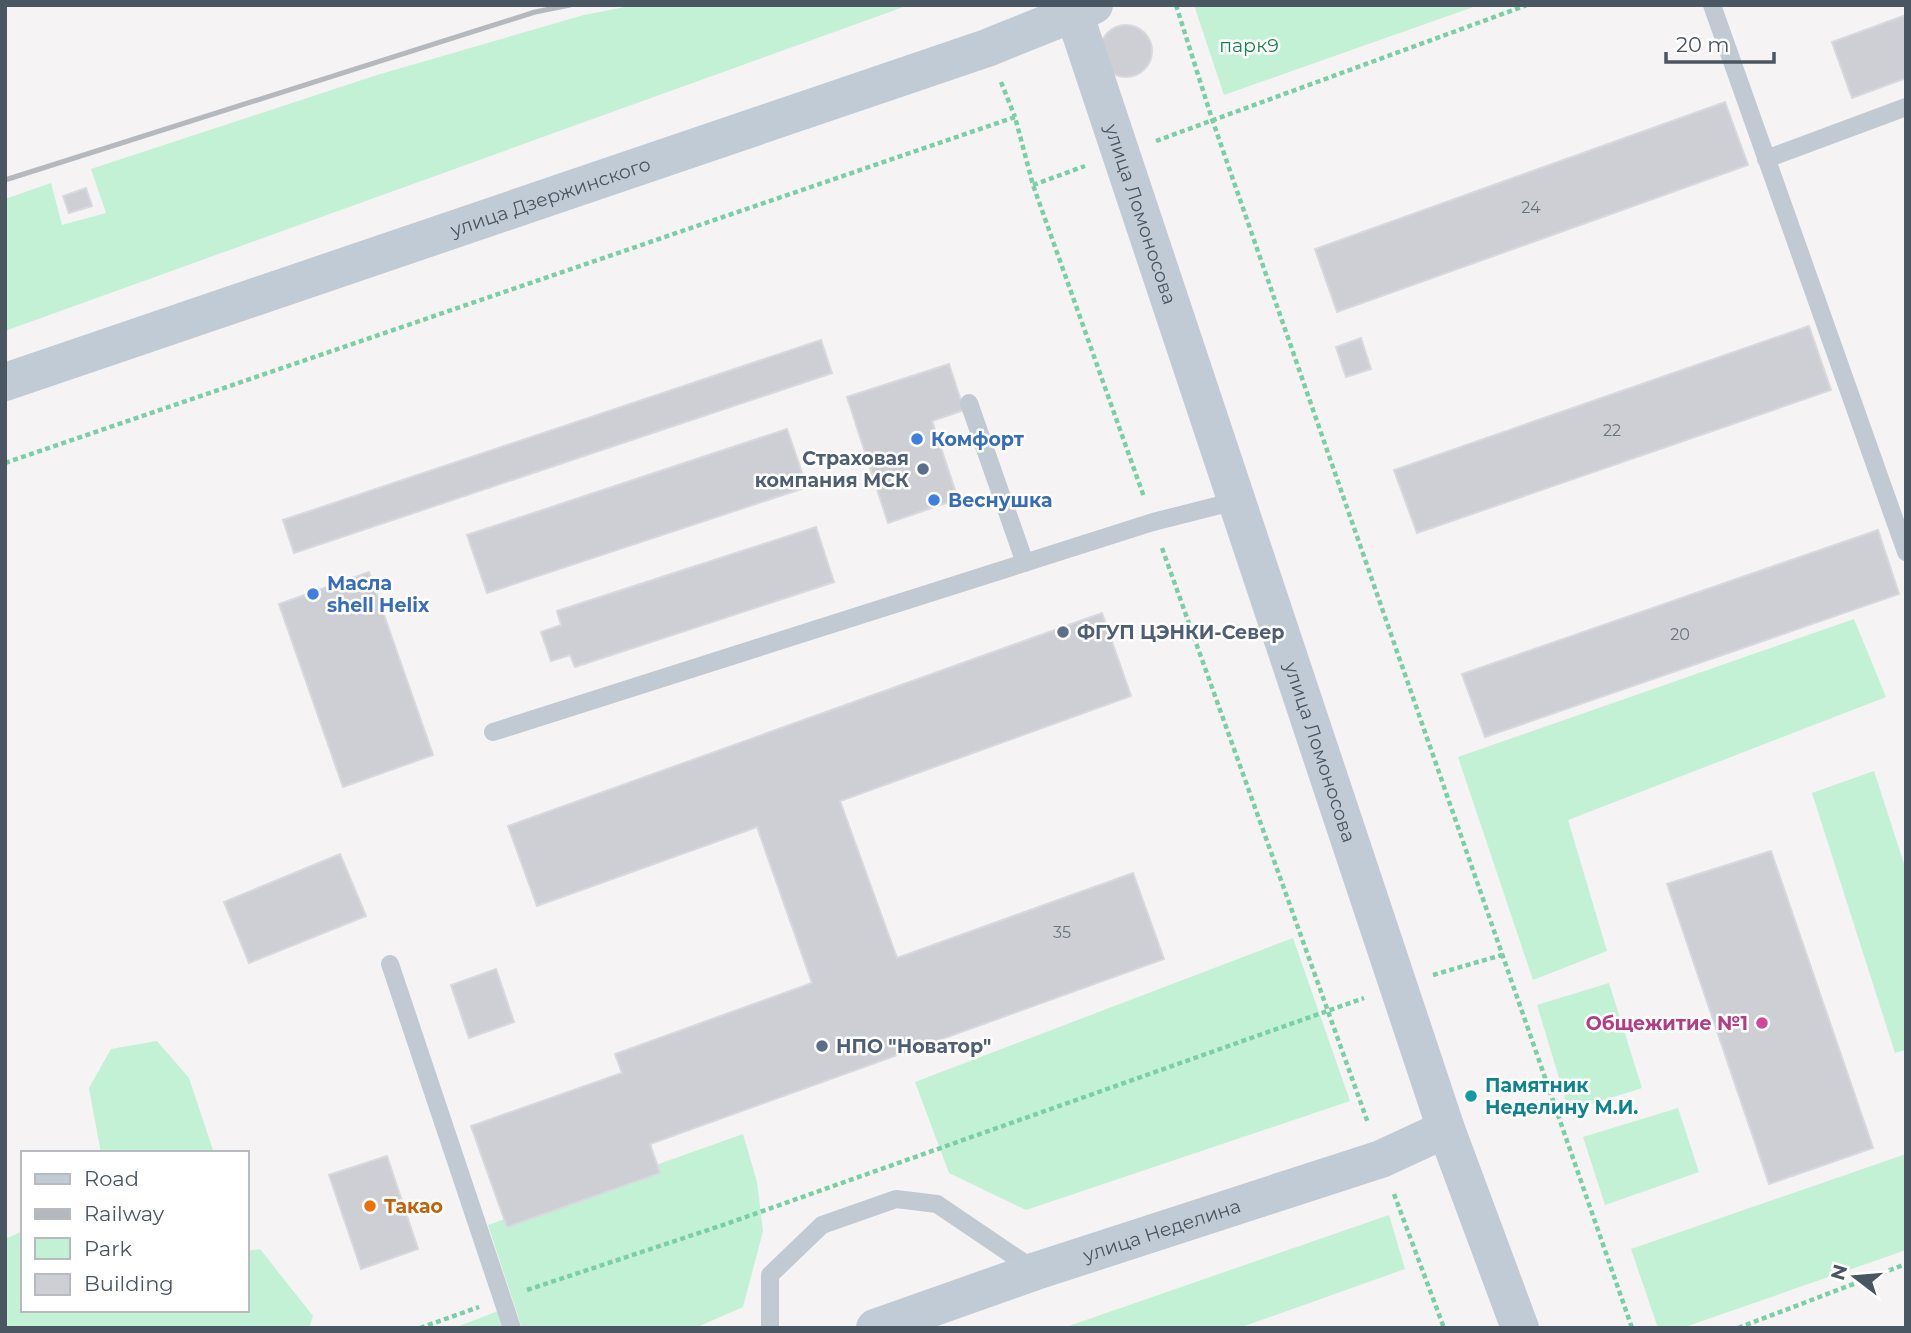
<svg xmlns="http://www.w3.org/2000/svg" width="1911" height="1333" viewBox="0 0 1911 1333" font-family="Montserrat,sans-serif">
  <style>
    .green { fill: #c3f1d5 }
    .building { fill: #cdcfd5; stroke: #d7d9de; stroke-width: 2 }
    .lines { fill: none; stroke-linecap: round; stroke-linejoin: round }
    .path { stroke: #7ad0a6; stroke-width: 4.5; stroke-dasharray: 5 3.5; stroke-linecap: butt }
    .lane { stroke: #c1cad2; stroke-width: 18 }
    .secondary { stroke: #c1cbd6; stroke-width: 38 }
    .rail { stroke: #b5b8bd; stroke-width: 5 }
    .shop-dot { fill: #3f7fe0; stroke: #fff; stroke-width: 2.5 }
    .service-dot { fill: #5c6f8a; stroke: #fff; stroke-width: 2.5 }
    .hotel-dot { fill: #d1479c; stroke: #fff; stroke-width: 2.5 }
    .culture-dot { fill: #0f9aa8; stroke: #fff; stroke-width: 2.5 }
    .food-dot { fill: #e8710a; stroke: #fff; stroke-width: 2.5 }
    .labels { text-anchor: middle; stroke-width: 5; stroke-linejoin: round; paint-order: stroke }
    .number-label { font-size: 16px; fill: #6b747e }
    .park-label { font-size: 19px; fill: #17864f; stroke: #fff }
    .street-label { font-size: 19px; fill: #4a5661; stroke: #fff }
    .shop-label { font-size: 19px; font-weight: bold; fill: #366cbe; stroke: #fff; text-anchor: start }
    .service-label { font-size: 19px; font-weight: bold; fill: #4e5e75; stroke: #fff; text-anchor: start }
    .hotel-label { font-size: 19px; font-weight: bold; fill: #b23c85; stroke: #fff; text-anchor: end }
    .culture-label { font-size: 19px; font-weight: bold; fill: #0d838f; stroke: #fff; text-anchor: start }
    .food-label { font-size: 19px; font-weight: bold; fill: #c56008; stroke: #fff; text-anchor: start }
  </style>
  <rect width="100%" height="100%" fill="#f5f3f3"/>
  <path class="green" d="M635,5H909L5,331V199L51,183L62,225L106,213L91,169L377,75L584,15Z
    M1194,5H1479L1224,95Z
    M1854,619L1886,697L1568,820L1607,951L1533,980L1458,757Z
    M1874,771L1906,870V1050L1895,1053L1812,793Z
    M1293,938L1350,1101L1026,1210L949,1173L915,1082Z
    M1609,983L1642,1088L1569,1111L1537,1005Z
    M157,1041L189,1078L214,1153H101L89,1088L111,1049Z
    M1678,1108L1699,1172L1605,1205L1583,1137Z
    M743,1134L757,1182L763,1231L743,1307L695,1328H522L488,1225Z
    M1906,1154V1250L1682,1328H1658L1631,1249Z
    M1389,1215L1405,1269L1239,1328H1063Z
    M23,1231V1310H247V1251L260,1249L313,1316L309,1328H5V1239Z
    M498,1311L504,1328H454Z"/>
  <path class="building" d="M1906,15V78L1852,98L1832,42Z
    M1100 51a26 26 0 1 1 52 0a26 26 0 1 1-52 0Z
    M1725,102L1748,165L1337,312L1315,249Z
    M86,188L92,206L69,213L63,196Z
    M1809,326L1831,390L1417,533L1394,470Z
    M1361,338L1371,369L1346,377L1336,347Z
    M821,340L832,373L294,553L283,520Z
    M949,364L964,410L932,421L958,499L888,523L847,397Z
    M787,429L807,487L487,593L467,535Z
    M816,527L834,582L575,667L570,655L551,661L541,632L561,625L557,611Z
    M1878,530L1899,594L1485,737L1462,674Z
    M369,572L433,755L343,787L279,604Z
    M1102,613L1131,696L840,801L897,958L1133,873L1164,959L650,1144L660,1173L507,1227L471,1126L622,1073L615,1054L812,983L757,827L537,906L508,826Z
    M1771,851L1873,1148L1769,1184L1667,884Z
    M340,854L366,916L249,963L224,902Z
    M496,969L514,1022L469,1038L451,985Z
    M387,1156L418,1249L361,1269L329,1175Z"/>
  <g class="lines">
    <path class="path" d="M1176,5L1212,119L1632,1328
      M1001,82L1015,117
      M1156,141L1527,5
      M1033,185L1085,166
      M5,463L1015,117L1033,185L1144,497
      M1162,548L1368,1123
      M1433,975L1502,955
      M1394,1194L1444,1328
      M527,1290L726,1224L1364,998
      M420,1328L479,1307
      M1738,1328L1906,1264"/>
    <path class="lane" d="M1712,5L1906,552
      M1766,159L1906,107
      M969,403L1025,563
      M493,732L1153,522L1236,501
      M390,964L512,1328
      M770,1328V1275L822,1225L896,1199L937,1204L1033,1269"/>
    <g class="secondary">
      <path id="s1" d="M1074,13L1446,1129L1520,1328"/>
      <path id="s2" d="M5,382L987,48L1094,5"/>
      <path id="s3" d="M875,1328L1036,1271L1381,1159L1446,1129"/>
    </g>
    <path class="rail" d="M5,180L535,12L570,5"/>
  </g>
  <g class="shop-dot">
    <circle cx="917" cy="439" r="7"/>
    <circle cx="934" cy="500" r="7"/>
    <circle cx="313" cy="594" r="7"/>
  </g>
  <g class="service-dot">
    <circle cx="923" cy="469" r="7"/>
    <circle cx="1063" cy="632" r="7"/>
    <circle cx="822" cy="1046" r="7"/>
  </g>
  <circle class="hotel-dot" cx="1762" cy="1023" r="7"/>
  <circle class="culture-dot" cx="1471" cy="1096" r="7"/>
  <circle class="food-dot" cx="370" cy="1206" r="7"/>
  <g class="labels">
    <g class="number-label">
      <text x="1531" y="213">24</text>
      <text x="1612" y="436">22</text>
      <text x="1680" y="640">20</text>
      <text x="1062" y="938">35</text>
    </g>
    <g class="park-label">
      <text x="1249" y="52">парк9</text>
    </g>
    <g class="street-label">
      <text dy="7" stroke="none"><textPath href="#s2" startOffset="576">улица Дзержинского</textPath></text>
      <text dy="7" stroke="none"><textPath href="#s1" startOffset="212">улица Ломоносова</textPath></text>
      <text dy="7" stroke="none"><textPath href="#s1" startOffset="779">улица Ломоносова</textPath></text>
      <text dy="7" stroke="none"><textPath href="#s3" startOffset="303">улица Неделина</textPath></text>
    </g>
    <g class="shop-label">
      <text x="931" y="446">Комфорт</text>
      <text x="948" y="507">Веснушка</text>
      <text x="327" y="590">Масла<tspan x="327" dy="22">shell Helix</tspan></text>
    </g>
    <g class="service-label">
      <text x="909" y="465" text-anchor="end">Страховая<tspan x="909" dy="22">компания МСК</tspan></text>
      <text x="1077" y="639">ФГУП ЦЭНКИ-Север</text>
      <text x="836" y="1053">НПО "Новатор"</text>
    </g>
    <g class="hotel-label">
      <text x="1748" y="1030">Общежитие №1</text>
    </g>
    <g class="culture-label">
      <text x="1485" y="1092">Памятник<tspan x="1485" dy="22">Неделину М.И.</tspan></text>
    </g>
    <g class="food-label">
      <text x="384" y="1213">Такао</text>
    </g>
  </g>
  <rect width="1911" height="1333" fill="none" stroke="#4a5661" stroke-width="14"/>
  <rect x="21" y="1151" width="228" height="161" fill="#ffffff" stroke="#b7bbc0" stroke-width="2"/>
  <rect x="35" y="1174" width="35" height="10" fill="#c1cbd6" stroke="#b7bbc0" stroke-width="2"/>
  <text x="84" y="1186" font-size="21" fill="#4a5661">Road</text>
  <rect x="35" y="1209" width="35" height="10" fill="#b5b8bd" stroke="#b7bbc0" stroke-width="2"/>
  <text x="84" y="1221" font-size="21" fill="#4a5661">Railway</text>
  <rect x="35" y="1238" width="35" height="21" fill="#c3f1d5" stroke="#b7bbc0" stroke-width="2"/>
  <text x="84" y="1256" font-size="21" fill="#4a5661">Park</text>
  <rect x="35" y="1274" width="35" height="21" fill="#cdcfd5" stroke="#b7bbc0" stroke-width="2"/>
  <text x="84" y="1291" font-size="21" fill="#4a5661">Building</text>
  <g transform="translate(1855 1277) rotate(286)" stroke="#ffffff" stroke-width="5" paint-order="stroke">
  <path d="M0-5L12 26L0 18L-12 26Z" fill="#4a5661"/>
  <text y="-10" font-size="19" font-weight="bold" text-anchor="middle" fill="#4a5661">N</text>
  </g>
  <path d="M1666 52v10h108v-10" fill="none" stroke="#4a5661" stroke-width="3.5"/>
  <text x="1676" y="52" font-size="21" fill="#4a5661" stroke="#ffffff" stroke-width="5" paint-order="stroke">20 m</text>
</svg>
